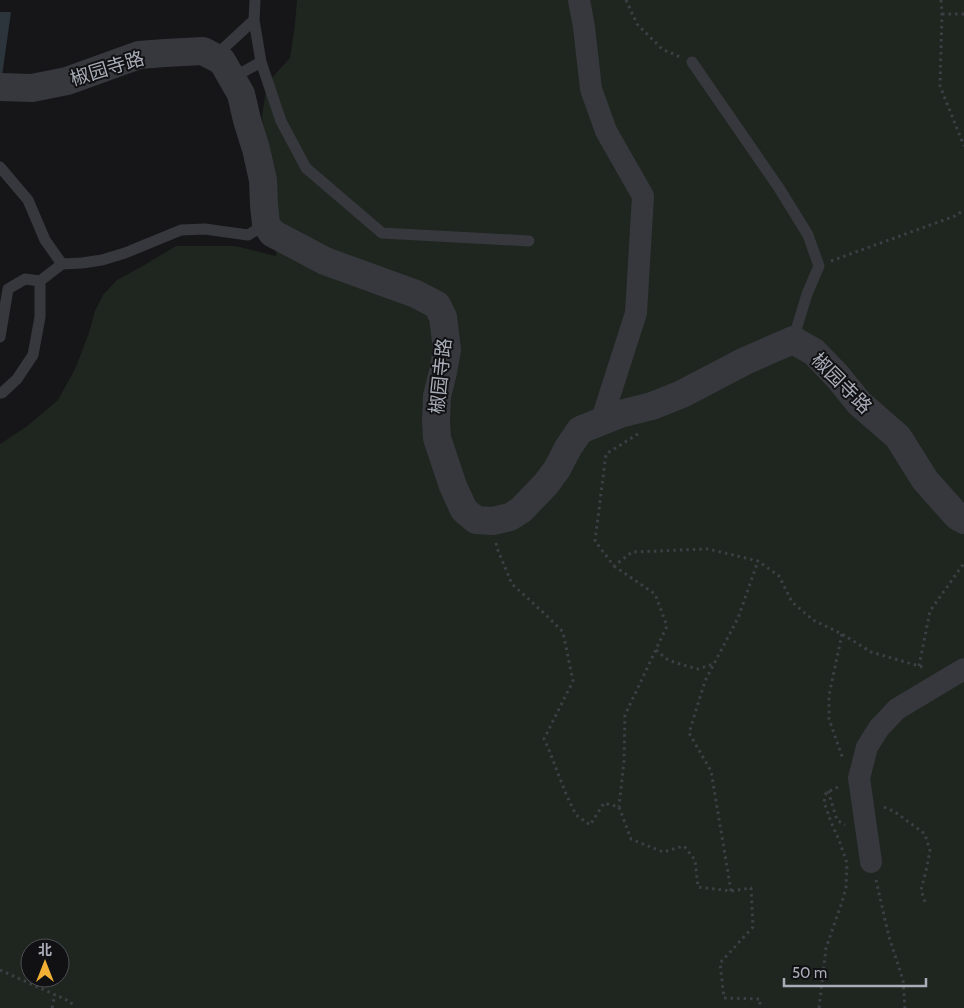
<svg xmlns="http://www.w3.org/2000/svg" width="964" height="1008" viewBox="0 0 964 1008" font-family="Cabin,'Noto Sans SC',sans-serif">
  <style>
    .green { fill: #1e261f; fill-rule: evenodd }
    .water { fill: #2c353c }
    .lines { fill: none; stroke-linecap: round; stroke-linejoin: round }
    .path { stroke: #3d3f44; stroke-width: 3; stroke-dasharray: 2.5 4; stroke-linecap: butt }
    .service { stroke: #37383d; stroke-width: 11 }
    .minor { stroke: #37383d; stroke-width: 22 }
    .tertiary { stroke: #37383d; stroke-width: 28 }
    .labels { text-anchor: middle; stroke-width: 4; stroke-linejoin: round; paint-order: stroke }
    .street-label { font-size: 19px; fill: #a8adb8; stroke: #111113 }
  </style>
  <rect width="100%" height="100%" fill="#161618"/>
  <path class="green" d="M297,0H964V1008H0V444L26,427L58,400L75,369L89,333L95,311L103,295L117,280L141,267L176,246H235L276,256L277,218L262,117L267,83L290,58L295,24ZM30,948H60V978H30Z"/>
  <path class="water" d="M0,12H11L2,76H0Z"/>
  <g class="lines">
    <path class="path" d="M626,0L637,24L662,49L680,57
      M941,0L942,14L940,86L964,146
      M942,14H964
      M831,261L955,216L964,210
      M638,434L606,454L595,541L614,566L632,552L708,549L758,561L779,576L792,602L813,620L842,634L871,652L926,668
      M496,543L497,548L512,584L546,615L563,632L573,681L544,739L549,750L566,794L576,815L590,825L604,803L619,807L631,839L663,852L684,846L695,860L698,887L731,891L751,888L753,927L720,963L724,998L760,999V1008
      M614,566L655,594L667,626L625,715L624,761L619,807
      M842,634L829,695V719L843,759
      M656,650L668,660L683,665L698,669L713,664
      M919,666L930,611L964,563
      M828,791L837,820L845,825
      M884,807L895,812L925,834L930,851L926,871L921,890L925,902
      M876,880L889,937L903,980L905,1008
      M731,891L711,771L689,733L705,681L738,618L758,561
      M0,970L71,1002L73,1008
      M52,1008L55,994
      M819,1008L826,948L842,902L846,888L847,863L839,840L831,822L824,802L826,793L840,786"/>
    <path class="service" d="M254,20L261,62L281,121L306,168L382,233L529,241
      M214,57L254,20L255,0
      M692,62L779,188L808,235L819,266L807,294L793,340
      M232,78L261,62
      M0,167L28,200L45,240L62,264L82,263L102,260L125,253L181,230L205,229L248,235L266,224
      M0,337L8,289L25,279L40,281L62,264
      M2,393L17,379L33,355L40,317V281"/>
    <path class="minor" d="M579,0L584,27L591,89L606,131L643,196L636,313L601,422
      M871,862L859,778L867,747L879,728L897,709L964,669"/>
    <path class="tertiary" d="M0,87L32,88L67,81L139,55L165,53L203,51L222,61L241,94L247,120L256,149L263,180L264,205L266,224L272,233L325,261L416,294L437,305L443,317L447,350L443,372L437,396L436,421L437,438L453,486L464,510L476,520L493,521L510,517L521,510L546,484L557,469L568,448L580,430L620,414L652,406L682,394L745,361L793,340L814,352L838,377L859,403L898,437L925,480L957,516L964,520"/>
  </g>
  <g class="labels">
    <g class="street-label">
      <text transform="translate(107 68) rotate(-17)" y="7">椒园寺路</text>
      <text transform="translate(440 376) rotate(-84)" y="7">椒园寺路</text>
      <text transform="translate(842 383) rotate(45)" y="7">椒园寺路</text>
    </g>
  </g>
  <g transform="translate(45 963)"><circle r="24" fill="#111113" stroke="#4d4f55"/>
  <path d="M0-4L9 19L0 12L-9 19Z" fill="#f2b134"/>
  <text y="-8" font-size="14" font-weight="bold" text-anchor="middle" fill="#a8adb8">北</text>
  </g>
  <path d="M784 978v8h142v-8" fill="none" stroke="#a8adb8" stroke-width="2.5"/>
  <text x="792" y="978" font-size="15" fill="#a8adb8" stroke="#111113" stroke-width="4" paint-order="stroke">50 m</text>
</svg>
